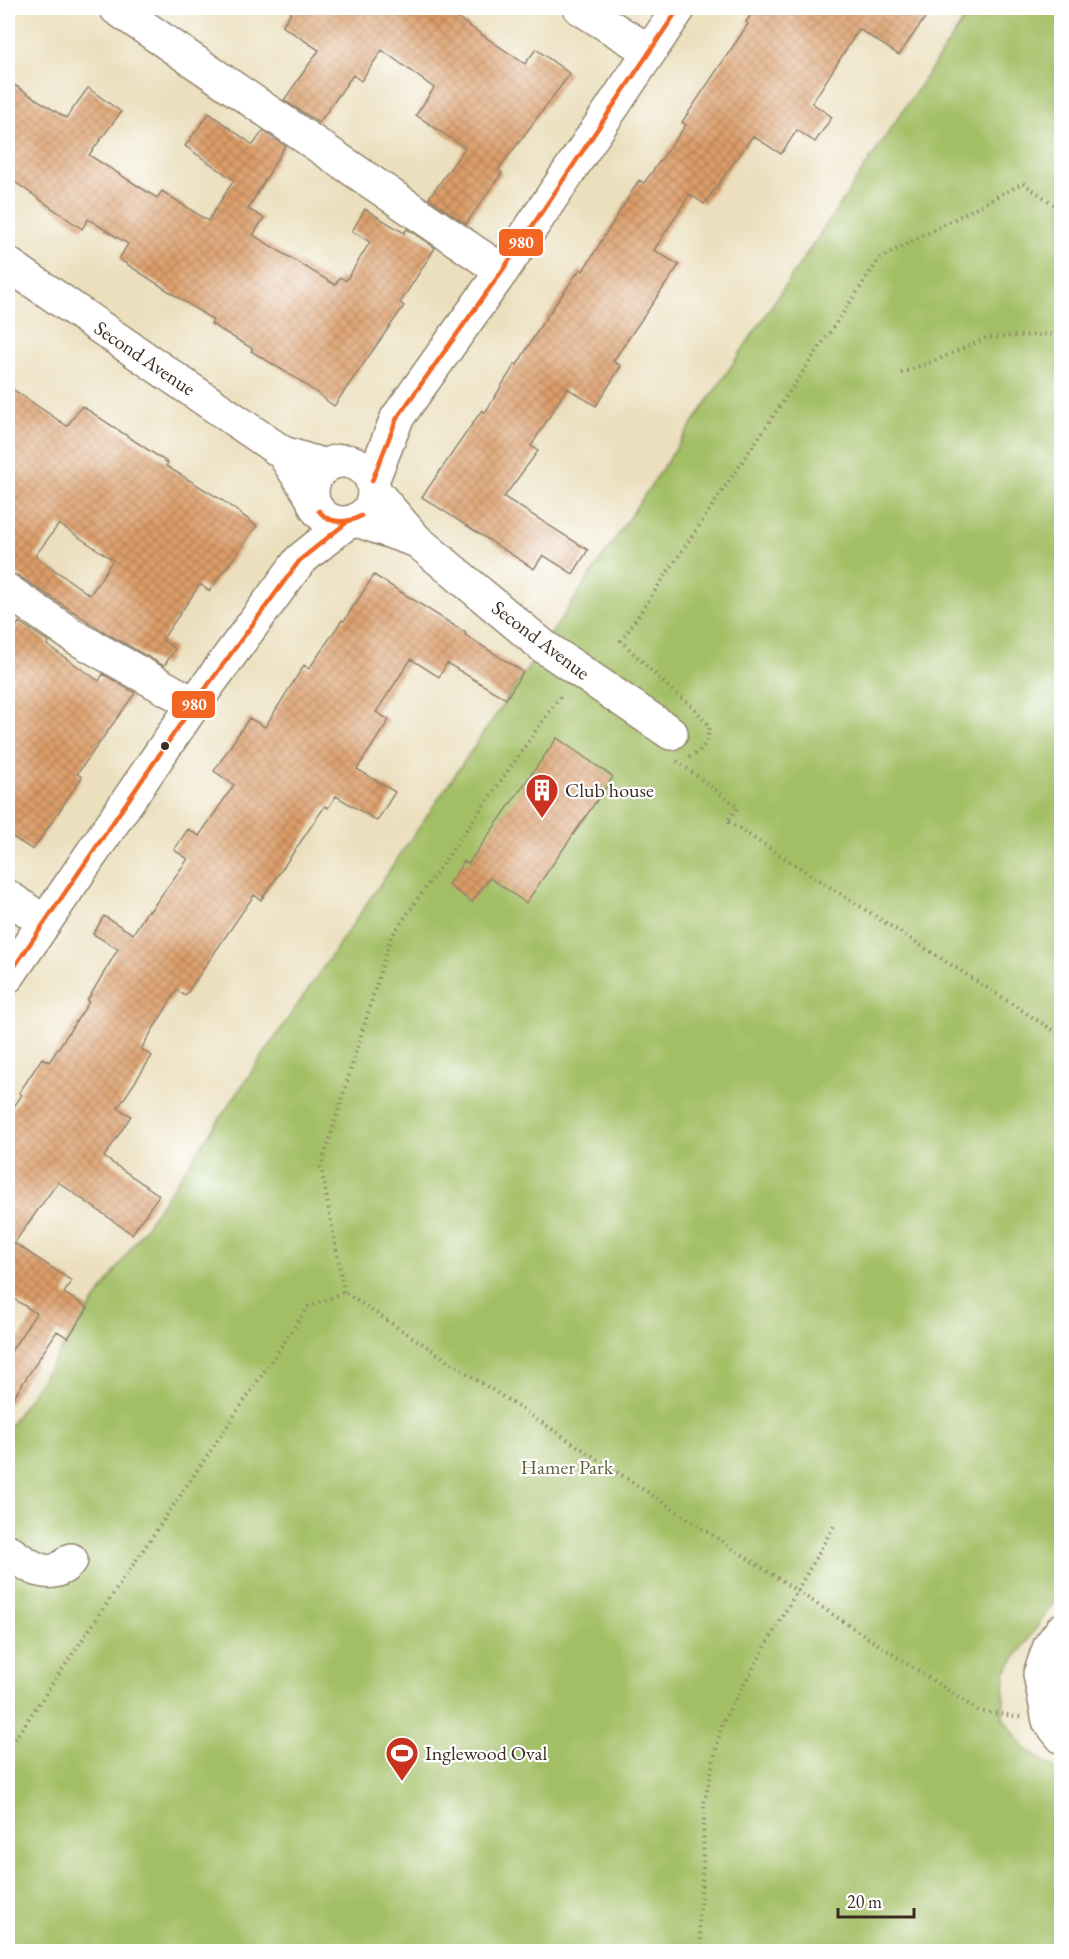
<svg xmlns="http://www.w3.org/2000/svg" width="1069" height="1959" viewBox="0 0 1069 1959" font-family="'EB Garamond',serif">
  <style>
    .green { fill: #a3bf65; stroke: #6f7442; stroke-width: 1.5 }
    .building { fill: url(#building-cross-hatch); fill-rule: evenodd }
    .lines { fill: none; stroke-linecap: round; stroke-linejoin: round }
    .minor-casing { stroke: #93846e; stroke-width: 36 }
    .major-casing { stroke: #93846e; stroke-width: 36 }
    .path { stroke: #93846e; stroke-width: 4; stroke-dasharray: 1.5 4.5; stroke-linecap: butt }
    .minor { stroke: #fff; stroke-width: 33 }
    .major { stroke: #fff; stroke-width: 33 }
    .bus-1-casing { stroke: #fff; stroke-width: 9 }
    .bus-1 { stroke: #f26522; stroke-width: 4.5 }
    .bus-dot { fill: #3b2a1e; stroke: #fff; stroke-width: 2 }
    .labels { text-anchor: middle; stroke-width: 4.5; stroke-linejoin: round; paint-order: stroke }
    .street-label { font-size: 20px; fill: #3b2a1e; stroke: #fff }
    .poi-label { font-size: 20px; fill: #3b2a1e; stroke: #fff; text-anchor: start }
    .park-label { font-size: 20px; fill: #5f5e37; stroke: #fff }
    .line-badge { stroke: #fff; stroke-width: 2 }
    .badge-label { font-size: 16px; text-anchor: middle; font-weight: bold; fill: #fff }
  </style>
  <defs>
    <pattern id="building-cross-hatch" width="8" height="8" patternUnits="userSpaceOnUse" patternTransform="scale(1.5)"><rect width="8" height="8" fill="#dc9d68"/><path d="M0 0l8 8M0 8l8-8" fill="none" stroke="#b48055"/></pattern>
  </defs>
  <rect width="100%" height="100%" fill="#fff"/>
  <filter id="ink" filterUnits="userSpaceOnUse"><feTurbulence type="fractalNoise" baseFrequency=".0167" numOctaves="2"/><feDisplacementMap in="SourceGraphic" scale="12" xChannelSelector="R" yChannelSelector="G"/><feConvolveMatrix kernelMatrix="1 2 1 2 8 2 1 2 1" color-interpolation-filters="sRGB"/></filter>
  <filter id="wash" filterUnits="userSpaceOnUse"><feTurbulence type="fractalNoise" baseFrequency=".008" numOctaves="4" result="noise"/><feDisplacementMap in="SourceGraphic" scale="24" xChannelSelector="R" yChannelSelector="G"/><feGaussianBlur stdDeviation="1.35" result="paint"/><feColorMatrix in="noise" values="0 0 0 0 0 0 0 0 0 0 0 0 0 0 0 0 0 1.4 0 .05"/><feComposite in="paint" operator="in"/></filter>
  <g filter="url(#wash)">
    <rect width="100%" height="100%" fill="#ebdfbd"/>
    <path class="green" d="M972,8H1048L1062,15V1590L1005,1673L1003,1718L1025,1748L1061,1773V1951L8,1952V1428L543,646Z"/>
    <g id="blocks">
      <path class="building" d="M294,8H443L525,64L536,49L570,74L498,170L502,173L466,224L429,198L465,148L416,115L434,88L382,50L361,81L353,75L319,123L284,100L319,50L282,26Z
        M755,8H932L899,55L859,29L812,103L832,117L815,142L797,130L781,154L753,136L704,204L690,194L654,250L679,265L613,361L621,366L596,406L567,388L531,446L538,451L504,497L588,550L573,574L543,555L534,569L422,497L482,410L485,413L515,364L517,365L541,325L580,269L583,271L639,180L644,183L686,125L682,122L748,24L746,22Z
        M8,81L66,118L88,88L121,112L89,155L157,198L162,191L208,221L234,180L185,146L209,113L253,145L263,131L285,146L248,209L264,218L253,235L335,285L340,277L346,281L370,242L352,231L365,209L404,233L407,229L435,248L400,303L404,306L334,406L299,380L251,351L253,349L211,324L213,320L119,259L128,244L88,219L82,229L8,177Z
        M8,386L67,426L82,406L168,463L166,466L222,500L257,526L209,591L200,584L162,640L175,649L164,666L101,630L19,576L8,573ZM59,524L113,560L90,595L35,556Z
        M374,575L466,633L465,635L523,672L506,699L447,663L439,677L411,659L376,712L389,720L357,769L395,792L377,821L336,796L328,808L325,806L261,900L254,895L185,996L177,990L141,1049L152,1056L118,1108L131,1116L104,1157L159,1195L132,1234L58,1182L14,1243L72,1281L64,1293L88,1308L68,1338L57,1331L8,1406V1356L36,1313L8,1295V1115L22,1095L19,1093L42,1058L49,1062L89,1002L87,1001L118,949L93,934L104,916L133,934L148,910L150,911L188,859L174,850L188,829L199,836L234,785L214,771L249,718L265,727L304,665L309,669L342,620L344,621Z
        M19,622L49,642L47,645L99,681L103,674L135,693L77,774L82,777L33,850L8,834V641Z
        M557,738L613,777L526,903L490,878L472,902L448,885L464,861L468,864Z"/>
    </g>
  </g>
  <g filter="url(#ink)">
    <use href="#blocks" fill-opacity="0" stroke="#93846e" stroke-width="1.5"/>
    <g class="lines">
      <defs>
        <path id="minor" d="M116,8L502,271
          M580,8L649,51
          M8,264L283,453L325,466
          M283,453L311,496
          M374,491L416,540L543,646L671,733
          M357,520L414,540
          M8,591L75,637L194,704
          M8,897L44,922
          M8,1551C28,1565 49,1584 71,1560
          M1062,1630L1050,1646L1040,1674L1049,1721L1062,1737"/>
        <path id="major" d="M312 492a31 31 0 1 1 62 0a31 31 0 1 1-62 0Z
          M372,481L397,418L502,271L679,8
          M8,976L194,704L300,560L346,523"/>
      </defs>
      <use href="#minor" class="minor-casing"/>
      <use href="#major" class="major-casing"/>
      <path class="path" d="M901,373L932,362L986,338L1048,334L1062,336
        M689,757C703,752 709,740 709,726L694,708L666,685L621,641L880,258L1023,183L1062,210
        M677,761L738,807L727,821L1062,1036
        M344,1292L321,1167L391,937L562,694
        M8,1749L308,1307L344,1292L979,1711L1021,1717
        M702,1952L699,1923L703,1866L704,1804L722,1723L835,1524"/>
      <use href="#minor" class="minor"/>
      <use href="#major" class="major"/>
      <defs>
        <path id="bus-1" d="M372,481L397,418L502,271L679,8
          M319,511C330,524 346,523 361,516
          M319,511C330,525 347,524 361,516
          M8,976L194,704L300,560L346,523"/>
      </defs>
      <use href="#bus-1" class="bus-1-casing"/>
      <use href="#bus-1" class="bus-1"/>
    </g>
  </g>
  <defs>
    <symbol id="building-pin" viewBox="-11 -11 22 30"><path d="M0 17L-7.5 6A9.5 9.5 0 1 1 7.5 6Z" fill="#c8321e" stroke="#fff"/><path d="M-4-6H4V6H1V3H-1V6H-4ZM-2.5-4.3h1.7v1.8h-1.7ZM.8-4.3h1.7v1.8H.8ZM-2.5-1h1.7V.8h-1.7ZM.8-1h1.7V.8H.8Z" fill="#fff"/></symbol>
    <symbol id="stadium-pin" viewBox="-11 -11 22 30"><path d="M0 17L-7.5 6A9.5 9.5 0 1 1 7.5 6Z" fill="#c8321e" stroke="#fff"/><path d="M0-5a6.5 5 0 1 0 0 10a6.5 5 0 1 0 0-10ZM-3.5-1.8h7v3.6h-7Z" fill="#fff"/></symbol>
  </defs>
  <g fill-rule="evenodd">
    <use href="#building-pin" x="523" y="771" width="38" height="52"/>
    <use href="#stadium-pin" x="383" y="1734" width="38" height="52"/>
  </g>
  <circle class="bus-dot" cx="165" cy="746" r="5"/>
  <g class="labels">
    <g class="street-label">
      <text transform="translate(145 358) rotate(34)" y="7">Second Avenue</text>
      <text transform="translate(541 640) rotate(37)" y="7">Second Avenue</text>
    </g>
    <g class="poi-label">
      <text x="565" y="797">Club house</text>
      <text x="425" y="1760">Inglewood Oval</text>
    </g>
    <g class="park-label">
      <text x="567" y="1474">Hamer Park</text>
    </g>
  </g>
  <g class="line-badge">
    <rect x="498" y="228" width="46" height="29" rx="6" fill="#f26522"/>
    <rect x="171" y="690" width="45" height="29" rx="6" fill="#f26522"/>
  </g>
  <g class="badge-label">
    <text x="521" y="248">980</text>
    <text x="194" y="710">980</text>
  </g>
  <rect width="1069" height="1959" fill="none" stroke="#fff" stroke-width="30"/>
  <path d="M838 1908v9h76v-9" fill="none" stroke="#3b2a1e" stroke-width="3"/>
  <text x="847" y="1908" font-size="18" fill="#3b2a1e" stroke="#ffffff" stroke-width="4.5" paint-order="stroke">20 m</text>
</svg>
